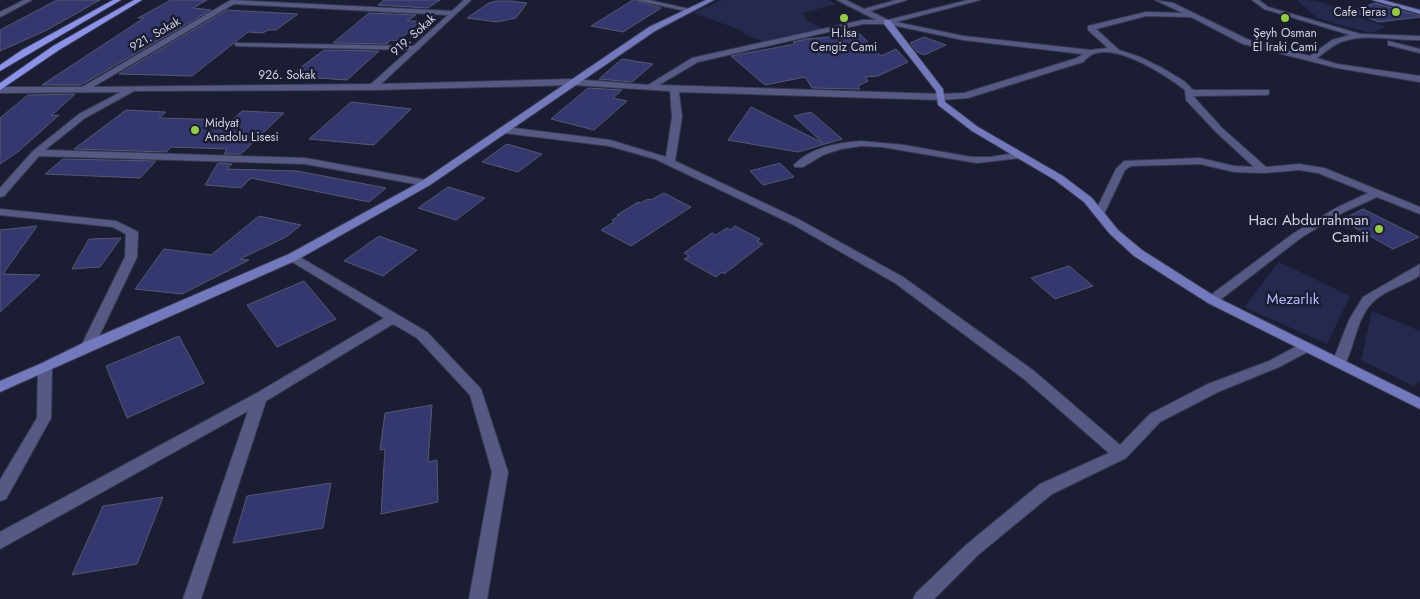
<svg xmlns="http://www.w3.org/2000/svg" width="1420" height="599" viewBox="0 0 1420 599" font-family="Jost,sans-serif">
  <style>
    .green { fill: #26294e }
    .building { fill: #35386f; stroke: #555870 }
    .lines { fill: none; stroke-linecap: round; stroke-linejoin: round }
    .lane-casing { stroke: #383a4e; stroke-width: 2 }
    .street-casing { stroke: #383a4e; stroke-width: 2 }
    .secondary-casing { stroke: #383a4e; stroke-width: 2 }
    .primary-casing { stroke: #383a4e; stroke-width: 2 }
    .lane { fill: #555984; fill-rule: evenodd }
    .street { fill: #555984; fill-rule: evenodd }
    .secondary { fill: #7379bd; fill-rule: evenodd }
    .primary { fill: #8a92ea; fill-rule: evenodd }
    .poi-dot { fill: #93cc3d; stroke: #1b1d32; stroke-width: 2 }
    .labels { text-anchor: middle; stroke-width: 5; stroke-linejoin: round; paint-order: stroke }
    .far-poi-label { font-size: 12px; fill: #d1d3e2; stroke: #1b1d32 }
    .far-street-label { font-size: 12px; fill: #d1d3e2; stroke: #1b1d32 }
    .poi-label { font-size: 15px; fill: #d1d3e2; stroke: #1b1d32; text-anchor: end }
    .park-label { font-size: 15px; fill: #b0b8fd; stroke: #1b1d32 }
  </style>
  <rect width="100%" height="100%" fill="#1b1d32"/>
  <path class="green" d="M722,0H828L837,4L802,13L807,20L824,30L765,42L746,35L738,29L693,13Z
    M1297,0C1325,0 1330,6 1353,15C1364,19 1375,23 1386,27L1371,33L1337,24L1317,18Z
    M1279,262L1350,296L1327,344L1244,307Z
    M1372,311L1420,331V381L1413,386L1361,360Z"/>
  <path class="building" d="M57,0H100L47,30L0,51V30Z
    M171,0H207L193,8L211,10L81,85H42L144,18H138Z
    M384,0H440L428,8L378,5Z
    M633,0L661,8L623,32L591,26Z
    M496,1H511L527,3L516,18L511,19L497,22L467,18L489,3Z
    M1375,3L1420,16V17L1378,22L1352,11Z
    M227,10L298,14L276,30H268L263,33L248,32L192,76L119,74Z
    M369,13L416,15L407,21H420L399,41L390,40L387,44L333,43Z
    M860,34L881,56L896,49L908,62L878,76L865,77L868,81L858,86L860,89L812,88L805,77L765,85L731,56L795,44L793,42L807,39Z
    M924,37L946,45L924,55L917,52L910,43Z
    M324,50L379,51L347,80L289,76Z
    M622,59L653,64L632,82L599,79Z
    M588,88L622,90L613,98L627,101L594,130L551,119Z
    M75,94L51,116L59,115L19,151L0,164V118L28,95Z
    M351,102L411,109L374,145L309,139Z
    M751,107L823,143L794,116L811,112L842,139L798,152L728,140Z
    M126,110L166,112L159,118L232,120L242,111L284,113L241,154H224L227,149L171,147L166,152L74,149Z
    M507,144L542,154L518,172L482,162Z
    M63,159L156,161L140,178L45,174Z
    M218,163L232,164L226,169L297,171L386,188L369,202L251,178L241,188L205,185Z
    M780,163L794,177L763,185L750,171Z
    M448,187L485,198L456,220L418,208Z
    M664,193L691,207L631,246L601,230L614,222L612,220L619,216L617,215L638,202L641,203L648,199L651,200Z
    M1363,209L1419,237L1393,249L1341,220Z
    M259,216L301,225L286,237L240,259L249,260L182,294L135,289L164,249L211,255Z
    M37,226L3,274L40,275L0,312V230Z
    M735,226L760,239L757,241L763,244L724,274L722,272L716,277L684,259L689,256L684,253L712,233L716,235L727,228L730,230Z
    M379,236L417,250L383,276L344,261Z
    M121,238L100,267L72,269L89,239Z
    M1069,266L1093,286L1055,299L1031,278Z
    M304,281L336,319L277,347L247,305Z
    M179,336L204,383L127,418L106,366Z
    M432,405L428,462L437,460L438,502L381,514L385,449L380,450L385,413Z
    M331,483L323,528L233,543L247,496Z
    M163,497L137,564L72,575L103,506Z"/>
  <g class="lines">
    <defs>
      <path id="lane" d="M235,43L416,46L420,48L416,50L237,46L235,45Z"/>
      <path id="street" d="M24,0H32L0,17V12Z
        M231,0L452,11L464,0H471L381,84L573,79L648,85L692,58L863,20H876L837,0H846L864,9L896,0H907L870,11L888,20L968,0H980L896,22L963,36L1090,50L1108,48L1088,30V26L1146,12L1183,13L1155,0L1173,3L1249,40L1310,56L1332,40L1350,35L1264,9L1252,0H1259L1268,7L1360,34L1420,36V40C1396,41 1367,33 1344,41C1334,44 1325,52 1317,58L1337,64L1420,76V82L1337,68L1243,44L1191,17L1146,16L1096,29L1119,50L1140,57L1164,69L1184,81L1193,90H1269V94L1266,95L1193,96L1222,128L1266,167L1299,164L1324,168L1420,207V214L1377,197L1344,212L1302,237L1216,303L1212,304L1206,300L1208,297L1294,233L1336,208L1368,193L1318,173L1299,170L1264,173L1234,172L1200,164L1131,166L1125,170L1103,216H1095L1094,214L1116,169L1124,161L1200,158L1234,166L1254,167L1216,132L1186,100L1185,90C1166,75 1121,46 1096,53C1091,54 1087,58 1083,62L968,98L941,100L679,92L682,117L675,161L800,220L903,277L1034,371L1120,445L1150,414L1208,384L1269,361L1301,344H1311L1313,347L1311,350L1279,367L1218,392L1160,422L1126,458L1052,494L978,555L934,599H913L916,593L966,545L1040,484L1109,453L1024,379L895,283L792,224L655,159L609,146L505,133L500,130L505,127L610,140L666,157L672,117L670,91L573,85L373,90L134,91L85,118L45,150L305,158L426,180L431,183L426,186L305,164L39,156L4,196L0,197V188L33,151L79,114L121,92L0,93V87H82ZM234,4L448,15L371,84L93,87ZM863,24H887L963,40L1083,54L1077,58L964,93L941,94L659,85L698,62Z
        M635,0H649L694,10L690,12Z
        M1388,41L1420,49V53L1388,45Z
        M861,141L904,145L971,157H990L1021,152L1026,155L1021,158L977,163L882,147L861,146L841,149L823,155L803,167H795L794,165C811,147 838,143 861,141Z
        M0,209L116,221L138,232L137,257L93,349H83L81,346L125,257L126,234L113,227L0,215Z
        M293,253L427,332L481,389L508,472L487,599H469L492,472L470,395L417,338L393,324L266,401L201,599H183L248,411L0,549V532L255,394L384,318L289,260L287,257L289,254Z
        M1420,264L1419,276C1404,286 1384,290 1372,303C1356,319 1355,347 1344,366H1334L1332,363L1349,320L1363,297Z
        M45,363L50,364L52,368L51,418L6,499L0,501V480L37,418L38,368L40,364Z"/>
      <path id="secondary" d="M706,0H714L655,31L430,185L297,260L0,392V381L40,364L83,343L289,254L422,181L649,27Z
        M1372,0H1383L1420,10V14Z
        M884,20H890L943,89L945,102L978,127L1063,176L1092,198L1118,230L1142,250L1216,297L1420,398V409L1208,303L1134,256L1110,234L1084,202L1055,180L972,131L938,105L936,91L884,24Z"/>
      <path id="primary" d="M113,0H121L0,71V65L22,50Z
        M134,0H142L59,50L0,90V83L53,46Z"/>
    </defs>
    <use href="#lane" class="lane-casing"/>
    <use href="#street" class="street-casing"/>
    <use href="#secondary" class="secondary-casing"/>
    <use href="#primary" class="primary-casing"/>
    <use href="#lane" class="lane"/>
    <use href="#street" class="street"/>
    <use href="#secondary" class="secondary"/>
    <use href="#primary" class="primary"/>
  </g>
  <g class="poi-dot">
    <circle cx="1396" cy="12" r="5"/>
    <circle cx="844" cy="18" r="5"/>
    <circle cx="1285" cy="18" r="5"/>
    <circle cx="195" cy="130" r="5"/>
    <circle cx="1379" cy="229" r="5"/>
  </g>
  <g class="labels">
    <g class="far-poi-label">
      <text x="1386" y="16" text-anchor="end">Cafe Teras</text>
      <text x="844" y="37">H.İsa<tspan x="844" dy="14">Cengiz Cami</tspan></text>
      <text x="1285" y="37">Şeyh Osman<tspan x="1285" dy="14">El Iraki Cami</tspan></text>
      <text x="205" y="127" text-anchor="start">Midyat<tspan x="205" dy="14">Anadolu Lisesi</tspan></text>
    </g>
    <g class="far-street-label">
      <text transform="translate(155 34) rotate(-30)" y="4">921. Sokak</text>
      <text transform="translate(413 35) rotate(-42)" y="4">919. Sokak</text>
      <text x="287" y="79">926. Sokak</text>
    </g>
    <g class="poi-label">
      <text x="1369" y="225">Hacı Abdurrahman<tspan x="1369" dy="17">Camii</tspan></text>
    </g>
    <g class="park-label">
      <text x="1293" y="304">Mezarlık</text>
    </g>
  </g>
</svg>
